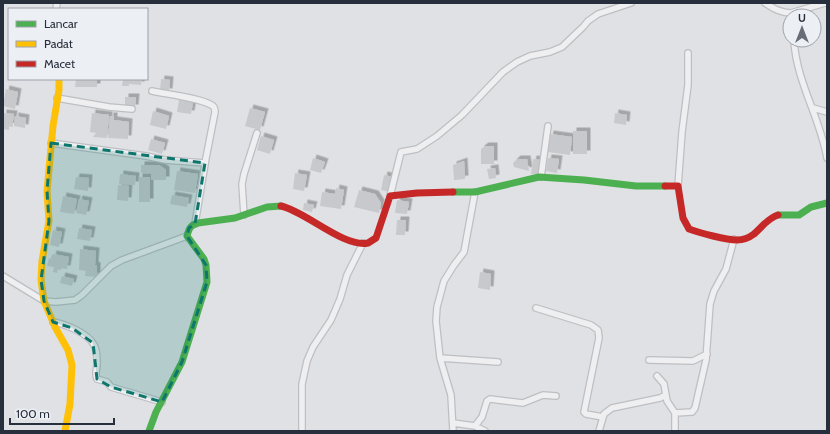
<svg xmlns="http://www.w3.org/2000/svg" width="830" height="434" viewBox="0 0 830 434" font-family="Cabin,sans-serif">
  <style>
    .building { fill: #c8c9cc; filter: url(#shadow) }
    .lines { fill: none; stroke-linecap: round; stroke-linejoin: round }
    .street-casing { stroke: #bdbfc2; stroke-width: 8 }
    .street { stroke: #efeff1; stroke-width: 5.5 }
    .fast { stroke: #4caf50; stroke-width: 7 }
    .slow { stroke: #ffc107; stroke-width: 7 }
    .jam { stroke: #c62828; stroke-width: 7 }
    .marked { fill: #0f766e; fill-opacity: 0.2; stroke: #0f766e; stroke-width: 3; stroke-dasharray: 8 5; stroke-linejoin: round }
  </style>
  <defs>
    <filter id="shadow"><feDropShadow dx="3.5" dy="-3.5" stdDeviation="0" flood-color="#0004"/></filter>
  </defs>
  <rect width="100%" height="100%" fill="#dfe1e4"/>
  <path class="building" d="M76,79H97V87H75Z
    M123,79H142L141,85L129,84V86H122Z
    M161,79L170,80L169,92L160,91Z
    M6,89L18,92L15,109L3,106Z
    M125,97H136L135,108H125Z
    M179,100L193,102L191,114L177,112Z
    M250,108L265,112L260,130L245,126Z
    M153,111L169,116L166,129L150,125Z
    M3,113L14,114L12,127L9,126V130L3,129Z
    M92,113L109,115L107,138L93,137L96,133L90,132Z
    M615,113L627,115L626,125L614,123Z
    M15,116L26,118L25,128L14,126Z
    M110,116H114V120L129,122L128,139L108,138Z
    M573,131H587V154H573Z
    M550,134L572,137L570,155L548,152Z
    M261,136L274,140L270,154L257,150Z
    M151,139L165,143L162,154L148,150Z
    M485,146H494V164H481V149Z
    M313,158L325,162L321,173L310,170Z
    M548,158L559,159L557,173L546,171Z
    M517,159H527L529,171L514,167L513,163Z
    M533,159L542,160L540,175L531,174Z
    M464,161L465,179L454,180L453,165Z
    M141,165H159L166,170V180H151V173H141Z
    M495,168L496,178L489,179L487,169Z
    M177,171L198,174L195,193L174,190Z
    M295,173L307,175L304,191L293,189Z
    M120,174L136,176L135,185L119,184Z
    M384,175L393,177L390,192L381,190Z
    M76,177L89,178L88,191L74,189Z
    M139,177H150V202H139Z
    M118,185L129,186L128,201L117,200Z
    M336,188L344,190L341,209L320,206L322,192L335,194Z
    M359,190L375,194L381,203L379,213L354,207Z
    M172,195L189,198L187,207L170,204Z
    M63,196L77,199L74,214L60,212Z
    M79,199L89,201L86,215L76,213Z
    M397,200L409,202L407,214L395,213Z
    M304,203L314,205L312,212L303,210Z
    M397,220H406L405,235H396Z
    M79,228L92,230L90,241L77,239Z
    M53,230L62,232L59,247L50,245Z
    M80,249L96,251L95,265L97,266V277L85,276L86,271L79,270Z
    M53,254L69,257L67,269L58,268L57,273L53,272L54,267L47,266L49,258L52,259Z
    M480,272L491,274L490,290L478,288Z
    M62,276L74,279L72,286L60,283Z"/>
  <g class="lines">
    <defs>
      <path id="street" d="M765,3C773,8 780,13 791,13L825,3
        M56,9L57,3
        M794,40C796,81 820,117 827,158
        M152,91C166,94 202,98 213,106C215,108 215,109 215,112L206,158L195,224
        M57,98L109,107L132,109
        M813,108L827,112
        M51,143L146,156L165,160L205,163
        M541,177L548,126
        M678,186L682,132L688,85V53
        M390,196L401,152L417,149L437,136L462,115L503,72L517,62L530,56L550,52L562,47L583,27L588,21L598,14L631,3
        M244,215L242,184L244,174L257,133
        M3,276L44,301L56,302L75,300L82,295L111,266L122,260L187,236
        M536,308L591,325L598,330L599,338L584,412L586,414L603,417
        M53,322C65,324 88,333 94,345C97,350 97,356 97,361C98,367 94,373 97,379L107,382L111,387L162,402
        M440,358L498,362
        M649,360L693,361L707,354
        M657,376L664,384L667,401L675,413
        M453,423L475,426L482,417L487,401L490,399L523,403L543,395L556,396
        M475,426L485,431
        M302,431V384L307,361L313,347L331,320L340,299L347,275L363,243
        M453,431L451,395L440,358L436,321L437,307L444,281L454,265L464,252L475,192
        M599,431L604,414L612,408L660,398L666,395
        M675,431V413L692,412L695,408L706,360L710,304L714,291L726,269L734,239"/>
    </defs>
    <use href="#street" class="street-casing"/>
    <use href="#street" class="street"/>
    <path class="fast" d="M453,192H475L539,177L584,180L636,186H665
      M778,215H799L811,207L827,203
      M149,431L156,412L182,362L207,282L206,265L204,259L187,236C189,229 190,225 198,223L235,218L267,207L281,206"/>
    <path class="slow" d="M59,79V90L53,126L47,191L49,221L42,261L41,280L44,301L55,327L68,350L72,365L70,404L65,431"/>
    <path class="jam" d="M665,186H678L683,218L689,229C700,233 726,240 737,240C743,240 750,237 754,234C762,227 768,218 778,215
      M281,206C305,211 344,248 368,243C370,242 374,239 376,238L390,196L417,193L453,192"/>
  </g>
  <path class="marked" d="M51,143L205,163L195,224L189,228L187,236L206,265L207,282L182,362L162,402L111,387L97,379L93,343L72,328L53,322L44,301L41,280L49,221L47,191Z"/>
  <rect width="830" height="434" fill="none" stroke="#272e3c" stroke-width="8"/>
  <rect x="8" y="8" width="140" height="72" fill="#eceff4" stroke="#9da2aa"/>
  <rect x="16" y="21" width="20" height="6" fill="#4caf50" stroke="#9da2aa"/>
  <text x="44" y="28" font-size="12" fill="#272e3c">Lancar</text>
  <rect x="16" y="41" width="20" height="6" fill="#ffc107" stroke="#9da2aa"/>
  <text x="44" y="48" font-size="12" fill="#272e3c">Padat</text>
  <rect x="16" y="61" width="20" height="6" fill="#c62828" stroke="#9da2aa"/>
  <text x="44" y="68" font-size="12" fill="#272e3c">Macet</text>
  <g transform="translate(802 28)"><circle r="19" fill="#eceff4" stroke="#9da2aa"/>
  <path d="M0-3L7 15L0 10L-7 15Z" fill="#676d77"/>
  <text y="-6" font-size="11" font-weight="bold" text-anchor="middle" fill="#272e3c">U</text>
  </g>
  <path d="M10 418v6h104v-6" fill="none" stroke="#272e3c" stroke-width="2"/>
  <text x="16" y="418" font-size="12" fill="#272e3c" stroke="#eceff4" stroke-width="3" paint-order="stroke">100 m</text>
</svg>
